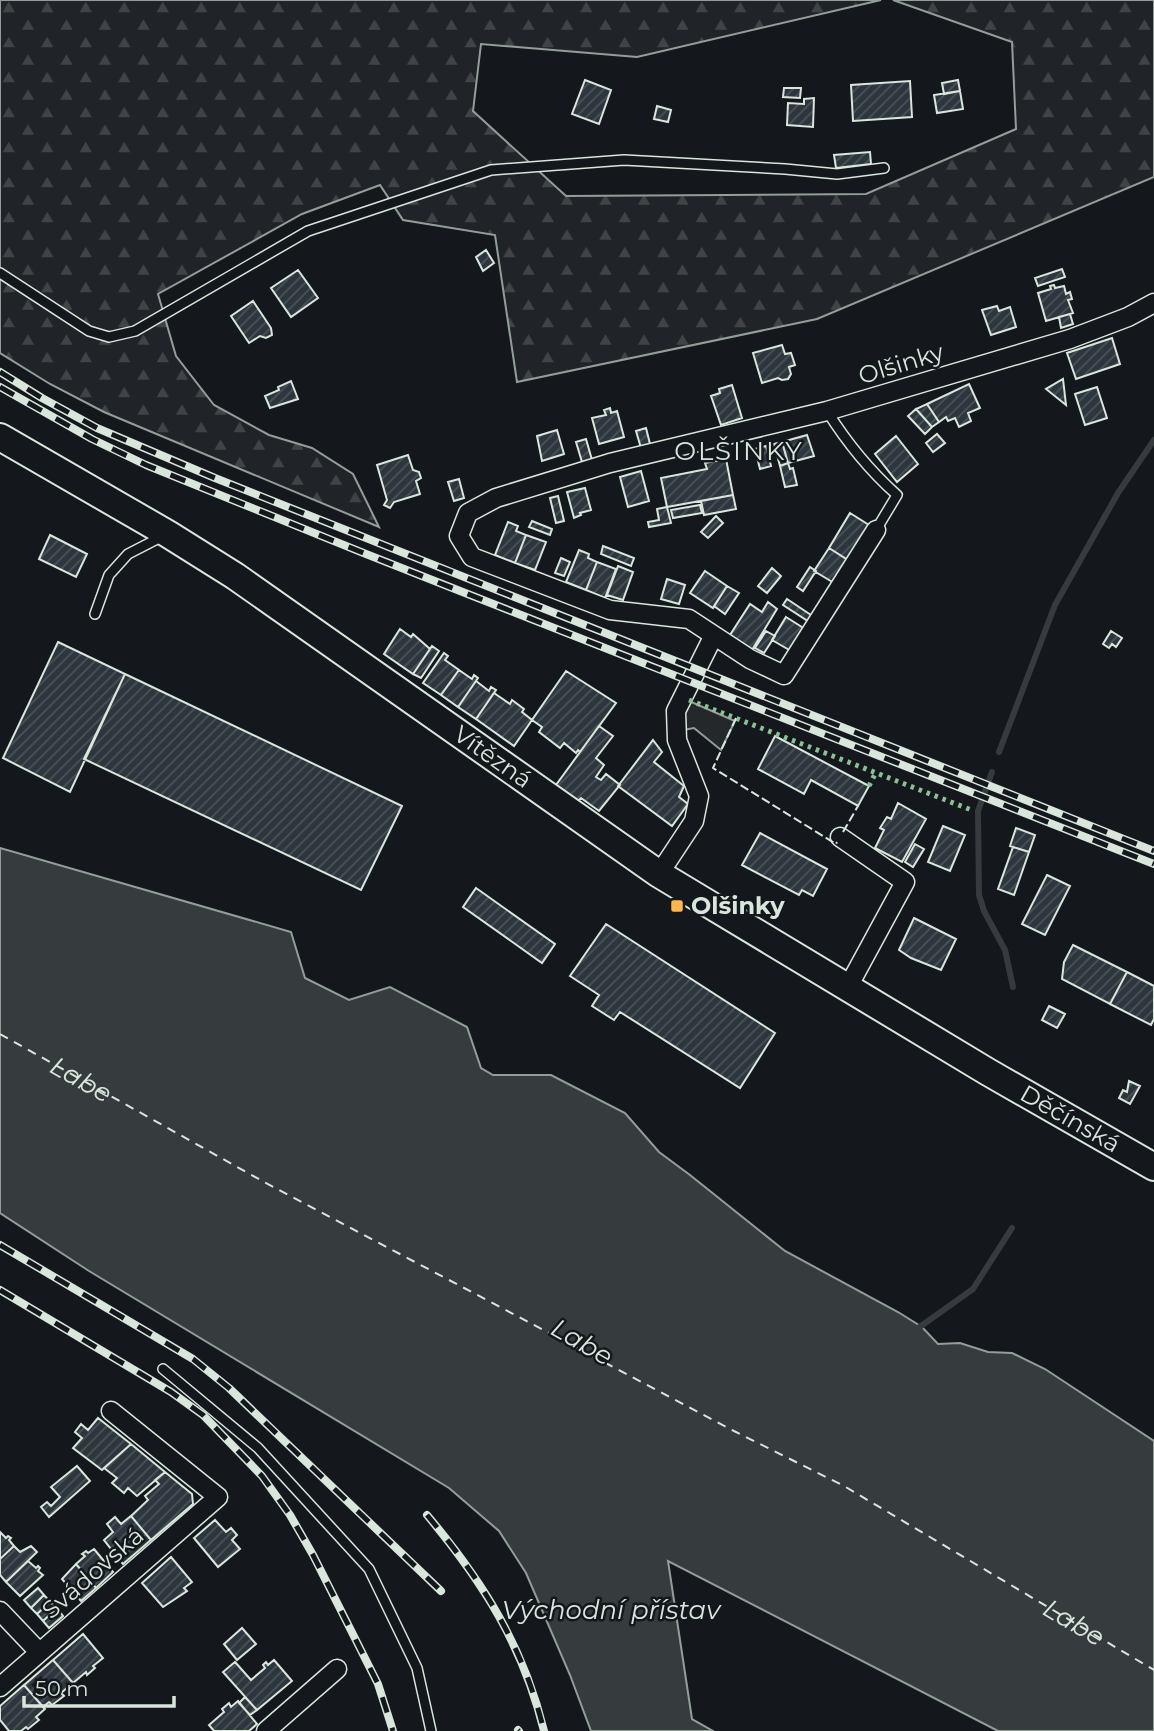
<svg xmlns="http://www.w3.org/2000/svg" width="1154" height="1731" viewBox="0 0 1154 1731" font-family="Montserrat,sans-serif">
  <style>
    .forest { fill: url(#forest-firs); stroke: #939e99; stroke-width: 2 }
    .parking { fill: #24282b; stroke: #939e99; stroke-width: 2 }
    .water { fill: #363b3e; stroke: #939e99; stroke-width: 2 }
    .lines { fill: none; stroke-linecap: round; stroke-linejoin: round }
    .stream { stroke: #363b3e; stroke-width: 6 }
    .ferry { stroke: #d8e6dc; stroke-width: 2; stroke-dasharray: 9 7; stroke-linecap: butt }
    .building { fill: url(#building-hatch); stroke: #d8e6dc; stroke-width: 2 }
    .lane-casing { stroke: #d8e6dc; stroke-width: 12 }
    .street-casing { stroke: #d8e6dc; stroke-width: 21 }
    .secondary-casing { stroke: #d8e6dc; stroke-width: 30 }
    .lane { stroke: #14181c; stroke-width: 9 }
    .street { stroke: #14181c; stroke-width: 18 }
    .secondary { stroke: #14181c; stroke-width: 26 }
    .rail-casing { stroke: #d8e6dc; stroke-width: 8 }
    .rail { stroke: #14181c; stroke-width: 5; stroke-dasharray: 16; stroke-linecap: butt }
    .hedge { stroke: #8ac095; stroke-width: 5; stroke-dasharray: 3.5 5; stroke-linecap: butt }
    .fence { stroke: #d8e6dc; stroke-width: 2; stroke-dasharray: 9 3.5; stroke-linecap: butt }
    .poi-dot { fill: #ffb74d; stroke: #14181c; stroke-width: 2.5 }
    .labels { text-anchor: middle; stroke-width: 5; stroke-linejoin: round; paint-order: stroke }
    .street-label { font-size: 24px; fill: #d8e6dc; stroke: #14181c }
    .poi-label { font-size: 24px; font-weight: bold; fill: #d8e6dc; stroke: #14181c; text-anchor: start }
    .neighbourhood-label { font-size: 26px; letter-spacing: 2px; fill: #d8e6dc; stroke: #14181c }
    .water-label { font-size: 26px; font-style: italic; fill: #d8e6dc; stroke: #14181c }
  </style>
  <defs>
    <pattern id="forest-firs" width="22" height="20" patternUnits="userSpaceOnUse" patternTransform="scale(1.75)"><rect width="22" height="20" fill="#202428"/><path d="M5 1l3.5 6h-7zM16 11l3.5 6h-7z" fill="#404447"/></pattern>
    <pattern id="building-hatch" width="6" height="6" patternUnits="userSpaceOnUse" patternTransform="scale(1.75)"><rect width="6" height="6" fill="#2c363c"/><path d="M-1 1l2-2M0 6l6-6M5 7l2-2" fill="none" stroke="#4a5358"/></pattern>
  </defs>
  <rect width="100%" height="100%" fill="#14181c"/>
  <path class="forest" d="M0,0H881L637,57L481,44L473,111L566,196L866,194L1016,129L1012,42L893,0H1154V177L817,319L517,382L495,235L403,220L380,185L302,214L158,294L176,356L214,405L269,435L312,448L353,474L379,527L104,412L50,384L0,353Z"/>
  <path class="parking" d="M689,701L735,721L721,750L694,728L683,730V716Z"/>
  <path class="water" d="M0,848L291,932L305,978L349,1000L390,987L467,1027L481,1068L493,1075H551L625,1113L659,1152L690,1175L785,1251L898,1312L922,1327L938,1344L960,1343L988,1352L1012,1353L1045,1369L1154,1441V1731H998L668,1561L692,1719L713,1731H591L570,1675L526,1573L499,1531L449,1488L89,1271L0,1213Z"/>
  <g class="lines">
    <path class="stream" d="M999,752L1055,605L1118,493L1154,440
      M992,772L978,811L979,895L984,911L1005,950L1013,987
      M914,1331L973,1289L1012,1228"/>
    <path class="ferry" id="s1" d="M0,1034L264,1182L734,1431L844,1486L1154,1670"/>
  </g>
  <path class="building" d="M585,80L611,90L599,124L572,114Z
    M958,80L960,91L944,94L942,83Z
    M910,81L912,117L853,121L851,85Z
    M784,88H801L800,98L783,97Z
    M960,91L963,109L937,113L934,95Z
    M814,98L813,127L787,125L788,103L804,104V99Z
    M657,106L671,110L668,122L654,119Z
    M870,152L871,164L836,168L834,155Z
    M486,250L494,263L483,271L476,257Z
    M1062,269L1065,277L1038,286L1035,278Z
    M298,270L318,298L291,317L271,288Z
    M1054,285L1055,288L1064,286L1066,294L1070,292L1072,299L1068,300L1073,313L1046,321L1038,293L1051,289L1050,286Z
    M253,301L271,328L272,335L266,338L260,336L249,343L231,316Z
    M997,306L999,311L1010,307L1016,327L991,335L982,310Z
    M1070,314L1073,324L1061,328L1059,317Z
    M1112,338L1120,364L1076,379L1067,353Z
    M782,345L785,354L791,353L795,365L789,367L791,374L788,379L782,380L778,378L762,383L753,353Z
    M1063,379L1066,405L1046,389Z
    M291,381L298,399L270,408L265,396L279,390L278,387Z
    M969,384L980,408L968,413L971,421L959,427L955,418L948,421L946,417L939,422L927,404Z
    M732,385L742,418L721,425L711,396L720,393L719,389Z
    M1097,387L1107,418L1085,425L1075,394Z
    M927,404L939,422L932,427L916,409Z
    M610,408L611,413L617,411L624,437L599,444L592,418L606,415L604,410Z
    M916,409L932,427L925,434L908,416Z
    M646,428L650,444L641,448L636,431Z
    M557,430L564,454L542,461L537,436Z
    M937,434L945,443L933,452L926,443Z
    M807,435L814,456L788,463L782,442Z
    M896,436L918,464L897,482L875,454Z
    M586,439L592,460L582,462L576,442Z
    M782,442L788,463L780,466L774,444Z
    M766,446L771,466L760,469L755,449Z
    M408,455L413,470L419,472L421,478L416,481L420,494L394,502L390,508L384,505L387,500L377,465Z
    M726,459L733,495L667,507L661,478L707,469L705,463Z
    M788,463L790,469L793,468L797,485L785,487L780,466Z
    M641,471L649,501L628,507L620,477Z
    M459,479L464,498L454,501L448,482Z
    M585,488L591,510L580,513L581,515L574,518L567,492Z
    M733,495L736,509L704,515L701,501Z
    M558,496L564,521L556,523L550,498Z
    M700,505L702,513L673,518L671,510Z
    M667,507L671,523L649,527L648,522L659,520L657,509Z
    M850,513L869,525L848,560L829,548Z
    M716,516L723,523L708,538L701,532Z
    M532,521L552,529L550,535L529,527Z
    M508,522L518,526L516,531L526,535L515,563L495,555Z
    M50,535L87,554L76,577L39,559Z
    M526,535L546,542L535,570L515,563Z
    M603,546L634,558L631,566L601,554Z
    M829,548L848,560L834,583L814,571Z
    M579,550L589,554L588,558L597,562L586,590L566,582Z
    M561,558L570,562L564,576L555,573Z
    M597,562L616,569L605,598L586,590Z
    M618,566L633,572L623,600L607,595Z
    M810,567L816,571L803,591L797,587Z
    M772,568L781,576L767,593L758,586Z
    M705,571L727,586L713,608L690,593Z
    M667,579L685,585L679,604L661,599Z
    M727,586L739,593L725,614L714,606Z
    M787,599L817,619L814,625L783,605Z
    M768,602L777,609L752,650L730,635L750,604L762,612Z
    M786,617L805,629L791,651L772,640Z
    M400,629L411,637L413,634L430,649L413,674L384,654Z
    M766,631L775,636L764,653L755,648Z
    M1111,631L1122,638L1116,647L1112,644L1109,648L1103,644Z
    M58,642L125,674L70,792L3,758Z
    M432,646L439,651L421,678L413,674Z
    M444,653L448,656L445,660L459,670L441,695L423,683Z
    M459,670L472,679L474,675L478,678L458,707L441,695Z
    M566,671L616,703L580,752L578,750L576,753L564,743L560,748L539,732L542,727L532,720Z
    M125,674L402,806L361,890L84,759Z
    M476,681L489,691L491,687L496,690L476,719L458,707Z
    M494,693L510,704L512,700L524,709L522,712L532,720L514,746L476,719Z
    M599,726L613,736L596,758L604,765L596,777L601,780L606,774L620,785L599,811L581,798L578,801L556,785Z
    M775,736L869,786L858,806L811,780L804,794L758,769Z
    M653,740L662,752L654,762L684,786L679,797L688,804L672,826L618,786Z
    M898,803L926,819L902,862L875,848L884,830L880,828L887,817L891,819Z
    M943,826L965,835L950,871L928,862Z
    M1016,828L1035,835L1029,852L1010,846Z
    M760,833L827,869L813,896L802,890L799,895L742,865Z
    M915,844L924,849L913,867L905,862Z
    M1013,847L1029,852L1014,895L998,889Z
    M1047,875L1070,886L1045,935L1022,924Z
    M476,888L555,944L542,963L463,907Z
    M914,918L956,939L941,970L911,958L899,950Z
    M606,924L775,1033L740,1088L620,1012L614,1020L592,1006L599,995L570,976Z
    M1073,945L1127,972L1110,1004L1062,979L1064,962Z
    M1127,972L1154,986V1019L1151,1025L1110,1004Z
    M1049,1006L1065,1014L1057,1028L1042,1020Z
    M1129,1081L1140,1086L1130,1104L1119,1098L1123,1090L1127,1092Z
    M98,1418L131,1444L102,1470L73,1448L82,1438L75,1432L81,1424L88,1430Z
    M131,1444L165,1472L137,1496L128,1488L124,1493L112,1483L117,1478L104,1468Z
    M77,1466L90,1481L49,1517L41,1507L47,1502L51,1506L60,1497L51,1487Z
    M165,1472L192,1494L193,1504L151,1540L131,1516L148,1500L145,1496L159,1484L155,1480Z
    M131,1516L151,1540L123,1564L104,1540L113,1532L107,1524L115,1517L121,1524Z
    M215,1520L226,1532L231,1528L237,1535L232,1540L240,1549L218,1567L194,1538Z
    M0,1532L6,1538L8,1536L11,1538L9,1540L14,1546L0,1559Z
    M14,1546L20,1552L31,1546L37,1552L6,1582L0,1575V1559Z
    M94,1549L113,1572L96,1588L76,1564L85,1556L82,1554L86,1551L88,1553Z
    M171,1557L192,1582L184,1588L187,1591L163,1607L142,1583Z
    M28,1561L36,1568L38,1566L40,1568L38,1571L43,1575L20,1596L6,1582Z
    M76,1564L96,1588L81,1601L62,1579Z
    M38,1588L44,1595L31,1608L24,1600Z
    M44,1595L50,1602L37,1614L31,1608Z
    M50,1602L57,1608L43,1621L37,1614Z
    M57,1608L63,1616L49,1628L43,1621Z
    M242,1628L256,1644L237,1660L224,1644Z
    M83,1634L103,1658L93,1666L95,1668L87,1675L86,1672L73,1683L53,1660Z
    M53,1660L73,1683L61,1693L64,1696L52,1705L49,1702L43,1707L24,1685Z
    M274,1660L292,1681L257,1710L223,1672L235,1662L251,1680L265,1668L263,1665L266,1662L268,1665Z
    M24,1685L45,1709L36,1717L39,1720L28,1729L26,1727L21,1731H9L0,1720V1706Z
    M245,1697L257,1710L250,1715L239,1703Z
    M238,1701L257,1724L249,1731H214L209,1725L224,1712L222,1709L229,1703L231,1707Z"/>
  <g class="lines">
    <defs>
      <path id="lane" d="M0,273L89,331L109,337L135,331L308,231L491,170L624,160L785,169L837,174L884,168
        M827,411C847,443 869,470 897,495L876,530
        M95,614L109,575L128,554L163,536
        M163,1369L258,1448L369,1569L417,1668L431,1731"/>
      <path id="street" d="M876,530L784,675L750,659L689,619L610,610L472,557L459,536L468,513L496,498L610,463L827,411L1070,339L1128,317L1154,303
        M840,837L905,882L848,987
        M659,874L694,821L699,796L677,740L676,711L713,637
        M0,1611L39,1652
        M0,1687L218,1497L111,1411
        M266,1731L337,1669"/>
      <g id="secondary">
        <path id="s2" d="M0,437L168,534L235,576L659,874L988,1072L1154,1167"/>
      </g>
    </defs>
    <use href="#lane" class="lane-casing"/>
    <use href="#street" class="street-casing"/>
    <use href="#secondary" class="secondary-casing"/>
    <use href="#lane" class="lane"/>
    <use href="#street" class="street"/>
    <use href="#secondary" class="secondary"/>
    <defs>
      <path id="rail" d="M0,372L42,398L97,428L215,478L1154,851
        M0,387L92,439L146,465L366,554L1154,864
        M0,1245L193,1359L229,1388L441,1591
        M0,1290L171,1392L203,1415L262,1476L290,1515L313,1555L378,1684L393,1731
        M427,1515C483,1582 523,1645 544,1731
        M518,1730L519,1731"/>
    </defs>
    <use href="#rail" class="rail-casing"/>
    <use href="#rail" class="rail"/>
    <path class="hedge" d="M689,700L974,811
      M869,786L876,772"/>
    <path class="fence" d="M736,718L713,768L836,844L837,842
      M843,832L858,806"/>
  </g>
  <rect class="poi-dot" x="670" y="899" width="14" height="14" rx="3.5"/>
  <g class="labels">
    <g class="street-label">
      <text transform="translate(901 364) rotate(-17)" y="8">Olšinky</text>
      <text dy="8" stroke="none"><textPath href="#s2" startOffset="588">Vítězná</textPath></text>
      <text dy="8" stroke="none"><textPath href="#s2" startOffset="1270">Děčínská</textPath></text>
      <text transform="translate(93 1573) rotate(-41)" y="8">Svádovská</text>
    </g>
    <g class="poi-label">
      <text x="691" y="914">Olšinky</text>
    </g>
    <g class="neighbourhood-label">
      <text x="739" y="460">OLŠINKY</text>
    </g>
    <g class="water-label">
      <text dy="9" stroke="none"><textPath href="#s1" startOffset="93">Labe</textPath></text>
      <text transform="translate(582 1342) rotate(30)" y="9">Labe</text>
      <text x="611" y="1619">Východní přístav</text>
      <text dy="9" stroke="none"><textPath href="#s1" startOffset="1225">Labe</textPath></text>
    </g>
  </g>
  <path d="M24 1696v10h150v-10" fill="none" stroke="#d8e6dc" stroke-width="3.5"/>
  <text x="35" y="1696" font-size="21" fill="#d8e6dc" stroke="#14181c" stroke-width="5" paint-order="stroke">50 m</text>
</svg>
